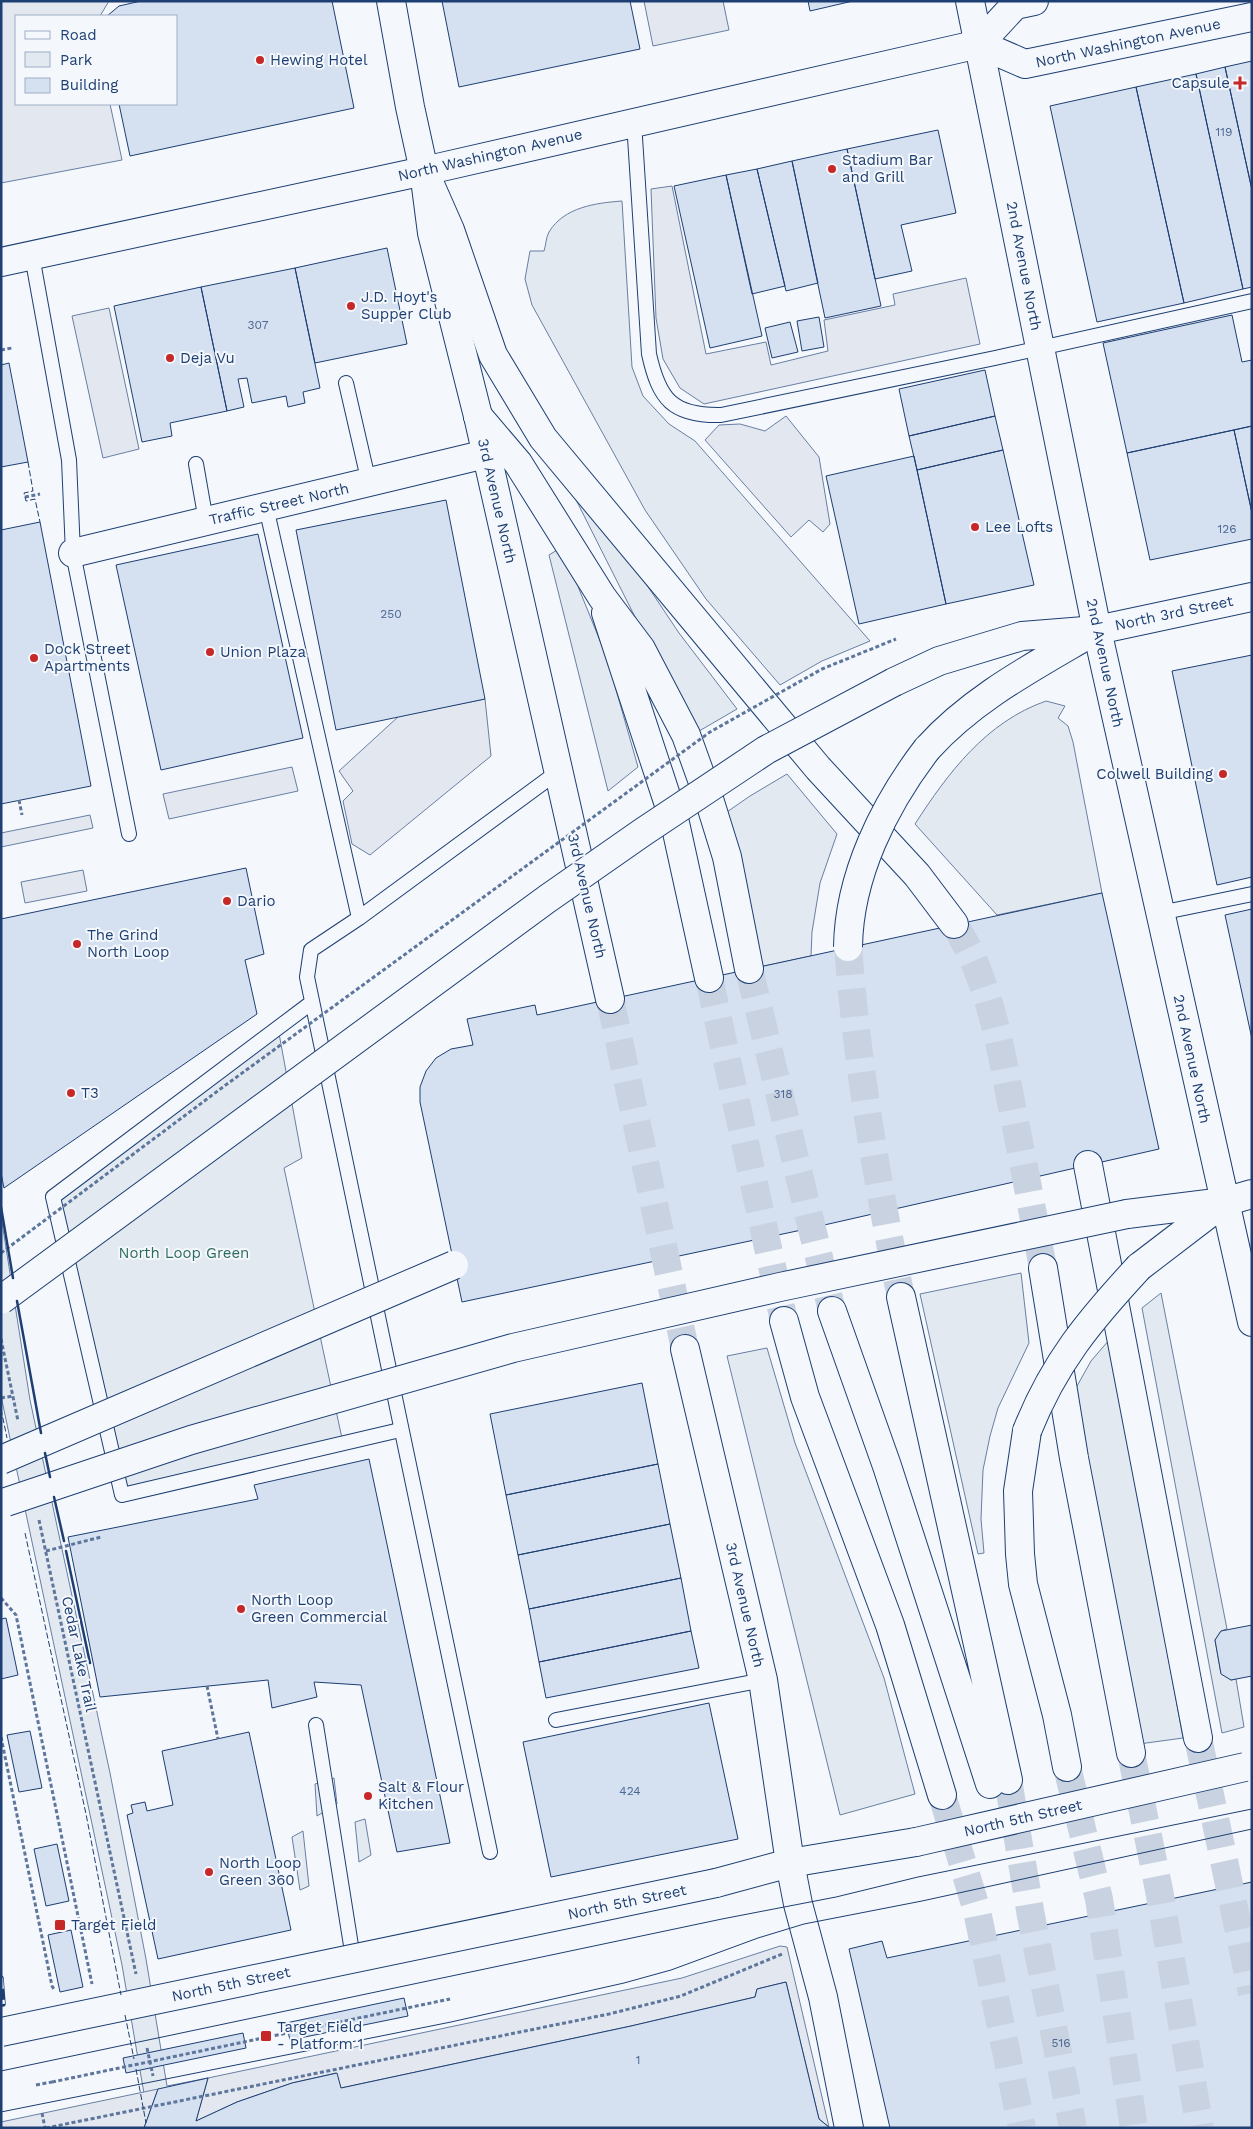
<svg xmlns="http://www.w3.org/2000/svg" width="1253" height="2129" viewBox="0 0 1253 2129" font-family="'Work Sans',sans-serif">
  <style>
    .green { fill: #e3e9f0; stroke: #687fa3 }
    .parking { fill: #e3e8f0; stroke: #687fa3 }
    .building { fill: #d5e0f0; stroke: #1d3f73 }
    .lines { fill: none; stroke-linecap: round; stroke-linejoin: round }
    .tertiary-tunnel { stroke: #c9d2e0; stroke-width: 28; stroke-dasharray: 28 14; stroke-linecap: butt }
    .motorway-tunnel { stroke: #c9d2e0; stroke-width: 28; stroke-dasharray: 28 14; stroke-linecap: butt }
    .service-casing { stroke: #1d3f73; stroke-width: 16 }
    .minor-casing { stroke: #1d3f73; stroke-width: 30 }
    .tertiary-casing { stroke: #1d3f73; stroke-width: 30 }
    .secondary-casing { stroke: #1d3f73; stroke-width: 30 }
    .primary-casing { stroke: #1d3f73; stroke-width: 30 }
    .motorway-casing { stroke: #1d3f73; stroke-width: 30 }
    .path { stroke: #5e769c; stroke-width: 3; stroke-dasharray: 4 2.5; stroke-linecap: butt }
    .service { stroke: #f4f7fb; stroke-width: 14 }
    .minor { stroke: #f4f7fb; stroke-width: 28 }
    .tertiary { stroke: #f4f7fb; stroke-width: 28 }
    .secondary { stroke: #f4f7fb; stroke-width: 28 }
    .primary { stroke: #f4f7fb; stroke-width: 28 }
    .motorway { stroke: #f4f7fb; stroke-width: 28 }
    .tram { stroke: #1d3f73; stroke-width: 1 }
    .rail-casing { stroke: #1d3f73; stroke-width: 5.5 }
    .rail { stroke: #f4f7fb; stroke-width: 4; stroke-dasharray: 11; stroke-linecap: butt }
    .tertiary-bridge-casing { stroke: #1d3f73; stroke-width: 30; stroke-linecap: butt }
    .motorway-bridge-casing { stroke: #1d3f73; stroke-width: 30; stroke-linecap: butt }
    .path-bridge { stroke: #5e769c; stroke-width: 3; stroke-dasharray: 4 2.5; stroke-linecap: butt }
    .tertiary-bridge { stroke: #f4f7fb; stroke-width: 28 }
    .motorway-bridge { stroke: #f4f7fb; stroke-width: 28 }
    .fence { stroke: #1d3f73; stroke-width: 1; stroke-dasharray: 6 2.5; stroke-linecap: butt }
    .wall { stroke: #1d3f73; stroke-width: 2.5 }
    .poi-dot { fill: #c62828; stroke: #f4f7fb; stroke-width: 2 }
    .labels { text-anchor: middle; stroke-width: 4; stroke-linejoin: round; paint-order: stroke }
    .number-label { font-size: 12px; fill: #4b6792 }
    .street-label { font-size: 15px; fill: #1d3f73; stroke: #f4f7fb }
    .poi-label { font-size: 15px; fill: #1d3f73; stroke: #f4f7fb; text-anchor: start }
    .park-label { font-size: 15px; fill: #2c6c60; stroke: #f4f7fb }
  </style>
  <rect width="100%" height="100%" fill="#f4f7fb"/>
  <path class="green" d="M622,201L632,367L643,396L669,424L695,441L870,641L822,661L780,685L706,599L645,510L532,305L525,279L530,251H544C546,245 546,237 549,232C564,207 596,203 622,201Z
    M562,472L620,545L679,633L737,709L694,734Z
    M562,547L607,658L638,767L608,791L549,555Z
    M1046,701L1065,706L1058,718L1068,726L1073,742L1102,893L997,915L915,824C948,773 986,722 1046,701Z
    M787,774L837,834L820,883L812,932L811,956L760,967L724,814L750,796Z
    M278,1028L302,1158L284,1168L343,1443L122,1495L53,1197Z
    M1,1216L30,1400L110,1773L146,1959L167,2086L208,2078L197,2120L237,2102L292,2083L337,2073L341,2088L631,2026L757,1989L786,1982L819,2119L830,2128H144L148,2117L122,1965L1,1396Z
    M1021,1273L1029,1343L998,1408L990,1436L983,1470L981,1519L984,1553L978,1554L920,1294Z
    M1161,1293L1227,1629L1221,1631L1215,1640L1221,1673L1231,1680L1236,1679L1244,1727L1222,1733L1142,1308Z
    M1110,1339L1183,1738L1139,1744L1072,1395L1091,1361Z
    M767,1348L795,1443L884,1678L915,1794L840,1815L727,1356Z
    M334,1778L337,1804L317,1816L315,1784Z
    M365,1819L371,1855L359,1862L355,1822Z
    M303,1831L309,1886L300,1890L292,1837Z"/>
  <path class="parking" d="M1,1H109L100,16H16V104H110L122,160L1,183Z
    M644,1H723L729,30L653,46Z
    M672,186L706,354L766,342L771,365L828,351L824,320L895,305L893,294L966,278L980,344L704,404L680,388L663,359L656,318L651,189Z
    M109,308L139,449L103,458L72,316Z
    M786,416L819,457L830,524L823,532L809,520L791,537L705,440L719,425L740,424L765,431Z
    M485,699L491,756L370,855L352,844L343,801L353,791L339,771L399,716Z
    M292,767L298,791L169,819L163,794Z
    M90,815L93,828L1,847V833Z
    M83,870L87,891L25,903L21,882Z
    M780,1946L787,1947L829,2127L819,2119L786,1982L757,1989L755,1997L631,2026L341,2088L336,2073L292,2083L237,2102L196,2121L208,2078L682,1978Z
    M158,2089L144,2128H1V2122Z"/>
  <path class="building" d="M141,1H332L354,108L130,156L119,104H176V16H107L119,6Z
    M442,1H630L640,49L459,87Z
    M808,1H853L810,11Z
    M1252,61V190L1225,67Z
    M1225,67L1252,190V287L1243,289L1196,74Z
    M1196,74L1243,289L1184,303L1136,87Z
    M1136,87L1184,303L1097,322L1050,106Z
    M938,130L956,213L901,225L912,271L875,279L847,149Z
    M847,149L881,306L825,318L792,161Z
    M792,161L818,283L786,291L757,169Z
    M757,169L785,286L752,294L726,175Z
    M726,175L762,336L710,348L674,186Z
    M387,248L407,344L315,363L295,268Z
    M295,268L320,388L303,392L305,403L288,407L286,396L252,403L247,378L238,379L244,407L227,411L201,287Z
    M201,287L227,411L170,423L172,436L142,442L114,306Z
    M1232,315L1242,362L1252,360V426L1127,453L1103,343Z
    M819,317L824,347L802,351L797,321Z
    M790,322L798,352L772,358L765,328Z
    M9,363L28,462L1,467V365Z
    M985,370L995,416L909,436L899,389Z
    M995,416L1003,450L917,470L909,436Z
    M1252,426V513L1234,430Z
    M1234,430L1252,513V539L1150,560L1127,453Z
    M1003,450L1034,585L946,604L917,470Z
    M914,456L946,604L859,624L826,476Z
    M446,500L485,699L336,730L296,530Z
    M40,522L91,786L1,804V530Z
    M258,534L303,738L161,770L116,565Z
    M1252,655V877L1217,885L1172,671Z
    M246,868L264,954L245,960L257,1014L4,1188L1,1173V919Z
    M1102,893L1159,1149L811,1228L462,1302L420,1102V1087L426,1071L436,1058L451,1049L473,1045L467,1019L535,1005L537,1015Z
    M1252,909V1039L1225,915Z
    M642,1383L658,1464L506,1495L490,1414Z
    M369,1459L450,1843L397,1852L361,1685L314,1682L317,1697L272,1708L268,1680L100,1697L68,1537L258,1499L254,1485Z
    M658,1464L670,1524L518,1555L506,1495Z
    M670,1524L681,1578L529,1609L518,1555Z
    M681,1578L691,1631L539,1662L529,1609Z
    M6,1618L18,1675L1,1679V1619Z
    M1252,1625V1676L1231,1680L1221,1674L1215,1640L1221,1631Z
    M691,1631L699,1668L546,1698L539,1662Z
    M709,1703L738,1839L551,1877L523,1742Z
    M30,1731L42,1788L19,1792L7,1735Z
    M249,1732L291,1930L158,1959L127,1815L133,1813L131,1805L145,1802L147,1811L173,1805L162,1751Z
    M57,1844L69,1901L46,1906L34,1849Z
    M1252,1882V2128H890L849,1949L882,1941L887,1958Z
    M71,1930L83,1987L60,1992L48,1935Z
    M786,1982L819,2119L830,2128H144L158,2089L208,2078L196,2121L237,2102L292,2083L337,2073L341,2088L631,2026L755,1997L757,1989Z
    M404,1998L408,2016L290,2040L286,2023Z
    M243,2033L246,2048L126,2073L123,2058Z"/>
  <g class="lines">
    <path class="tertiary-tunnel" d="M610,999L685,1349"/>
    <path class="motorway-tunnel" d="M954,924C989,978 1000,1045 1012,1107C1023,1161 1033,1214 1043,1268
      M848,947C857,1065 877,1182 901,1297
      M749,969L832,1311
      M709,978L784,1321
      M1198,1738L1252,1993
      M1131,1753L1159,1890L1200,2128
      M1067,1767L1099,1899L1134,2128
      M1008,1780L1031,1916L1073,2128
      M942,1795L977,1911L1022,2128"/>
    <defs>
      <path id="service" d="M634,122L649,354C659,399 672,416 721,415L995,358L1252,301
        M32,256L69,460L73,553L129,834
        M346,383L369,483
        M196,464L206,521
        M266,507L359,918
        M1160,913L1252,894
        M311,1003L53,1197L122,1495L400,1430
        M556,1720L763,1680
        M316,1725L353,1958
        M490,1852L307,977L311,950L359,918L559,771"/>
      <path id="minor" d="M73,553L486,454"/>
      <path id="tertiary" d="M391,1L410,107L424,171
        M970,1L1097,630L1252,1322
        M478,416L610,999
        M685,1349L763,1680L790,1863
        M716,1883L790,1863L916,1842"/>
      <path id="secondary" d="M1,262L424,171L432,233L478,416
        M1097,630L1252,597
        M1127,1214L1224,1202L1252,1194"/>
      <path id="primary" d="M979,44L1025,64L1252,17
        M424,171L979,44L1015,5L1034,1"/>
      <path id="motorway" d="M424,171L450,230L493,355L543,438L818,768L917,875L954,924
        M478,416L518,463L602,597L641,649L686,735L709,799L727,857L749,969
        M606,613L675,823L709,978
        M894,682L939,661L1022,636L1097,630
        M927,749C972,699 1031,668 1089,634
        M1088,1165L1198,1738
        M1139,1267L1224,1202
        M1043,1268L1074,1458L1131,1753
        M901,1297L1008,1780
        M832,1311L887,1466L990,1784
        M784,1321L805,1397L890,1625L942,1795
        M1027,1431L1018,1491L1020,1554L1023,1584L1057,1715L1067,1767
        M790,1863L798,1904L823,1997L849,2128"/>
    </defs>
    <use href="#service" class="service-casing"/>
    <use href="#minor" class="minor-casing"/>
    <use href="#tertiary" class="tertiary-casing"/>
    <use href="#secondary" class="secondary-casing"/>
    <use href="#primary" class="primary-casing"/>
    <use href="#motorway" class="motorway-casing"/>
    <path class="path" d="M1,350L12,348
      M25,497L40,494
      M19,800L22,815
      M1,1339L18,1421
      M1,1398L13,1396
      M39,1520L136,1974
      M46,1551L101,1537
      M1,1598L16,1615L92,1984
      M207,1686L218,1739
      M1,1737L52,1986L55,1991
      M147,2048L153,2076
      M36,2085L52,2082
      M42,2113L45,2128
      M46,2128L609,2014L681,1996L782,1954"/>
    <use href="#service" class="service"/>
    <use href="#minor" class="minor"/>
    <use href="#tertiary" class="tertiary"/>
    <use href="#secondary" class="secondary"/>
    <use href="#primary" class="primary"/>
    <use href="#motorway" class="motorway"/>
    <path class="tram" d="M1,2071L722,1919L836,1897L918,1877L1252,1809
      M1,2112L451,2022L624,1983L671,1970L758,1938L804,1924L922,1901L1252,1829"/>
    <defs>
      <path id="rail" d="M1,1978L3,2004"/>
    </defs>
    <use href="#rail" class="rail-casing"/>
    <use href="#rail" class="rail"/>
    <defs>
      <path id="tertiary-bridge" d="M916,1842L1245,1767
        M1,2032L716,1883"/>
      <path id="motorway-bridge" d="M848,947C849,876 884,805 927,749
        M1,1300L547,899L643,832L766,750L894,682
        M1027,1431C1054,1363 1089,1321 1139,1267
        M1,1460L454,1265
        M6,1502L191,1440L513,1348L780,1287L1127,1214"/>
    </defs>
    <use href="#tertiary-bridge" class="tertiary-bridge-casing"/>
    <use href="#motorway-bridge" class="motorway-bridge-casing"/>
    <path class="path-bridge" d="M1,1253L223,1087L710,732L822,669L896,639
      M52,2082L450,1999"/>
    <use href="#tertiary-bridge" class="tertiary-bridge"/>
    <use href="#motorway-bridge" class="motorway-bridge"/>
    <path class="fence" d="M28,462L33,491L24,493L26,501L35,499L40,522
      M1,1409L7,1438
      M25,1533L86,1814L121,1995
      M125,2015L134,2059
      M136,2069L146,2123"/>
    <path class="wall" d="M1,1207L13,1278
      M17,1301L41,1433
      M45,1453L50,1477
      M54,1497L64,1541
      M66,1551L90,1663"/>
  </g>
  <g class="poi-dot">
    <circle cx="260" cy="60" r="5"/>
    <path d="M1237.5 75.5h5v5h5v5h-5v5h-5v-5h-5v-5h5z"/>
    <circle cx="832" cy="169" r="5"/>
    <circle cx="351" cy="306" r="5"/>
    <circle cx="170" cy="358" r="5"/>
    <circle cx="975" cy="527" r="5"/>
    <circle cx="210" cy="652" r="5"/>
    <circle cx="34" cy="658" r="5"/>
    <circle cx="1223" cy="774" r="5"/>
    <circle cx="227" cy="901" r="5"/>
    <circle cx="77" cy="944" r="5"/>
    <circle cx="71" cy="1093" r="5"/>
    <circle cx="241" cy="1609" r="5"/>
    <circle cx="368" cy="1796" r="5"/>
    <circle cx="209" cy="1872" r="5"/>
    <rect x="54" y="1919" width="12" height="12" rx="2.5"/>
    <rect x="260" y="2030" width="12" height="12" rx="2.5"/>
  </g>
  <g class="labels">
    <g class="number-label">
      <text x="1224" y="136">119</text>
      <text x="258" y="329">307</text>
      <text x="1227" y="533">126</text>
      <text x="391" y="618">250</text>
      <text x="783" y="1098">318</text>
      <text x="630" y="1795">424</text>
      <text x="1061" y="2047">516</text>
      <text x="638" y="2064">1</text>
    </g>
    <g class="street-label">
      <text transform="translate(1128 43) rotate(-12)" y="5">North Washington Avenue</text>
      <text transform="translate(490 155) rotate(-13)" y="5">North Washington Avenue</text>
      <text transform="translate(1024 266) rotate(79)" y="5">2nd Avenue North</text>
      <text transform="translate(497 501) rotate(77)" y="5">3rd Avenue North</text>
      <text transform="translate(279 504) rotate(-13)" y="5">Traffic Street North</text>
      <text transform="translate(1174 613) rotate(-12)" y="5">North 3rd Street</text>
      <text transform="translate(1105 663) rotate(78)" y="5">2nd Avenue North</text>
      <text transform="translate(587 896) rotate(77)" y="5">3rd Avenue North</text>
      <text transform="translate(1192 1059) rotate(78)" y="5">2nd Avenue North</text>
      <text transform="translate(745 1605) rotate(77)" y="5">3rd Avenue North</text>
      <text transform="translate(79 1654) rotate(78)" y="5">Cedar Lake Trail</text>
      <text transform="translate(1023 1818) rotate(-13)" y="5">North 5th Street</text>
      <text transform="translate(627 1902) rotate(-12)" y="5">North 5th Street</text>
      <text transform="translate(231 1984) rotate(-12)" y="5">North 5th Street</text>
    </g>
    <g class="poi-label">
      <text x="270" y="65">Hewing Hotel</text>
      <text x="1230" y="88" text-anchor="end">Capsule</text>
      <text x="842" y="165">Stadium Bar<tspan x="842" dy="17">and Grill</tspan></text>
      <text x="361" y="302">J.D. Hoyt's<tspan x="361" dy="17">Supper Club</tspan></text>
      <text x="180" y="363">Deja Vu</text>
      <text x="985" y="532">Lee Lofts</text>
      <text x="44" y="654">Dock Street<tspan x="44" dy="17">Apartments</tspan></text>
      <text x="220" y="657">Union Plaza</text>
      <text x="1213" y="779" text-anchor="end">Colwell Building</text>
      <text x="237" y="906">Dario</text>
      <text x="87" y="940">The Grind<tspan x="87" dy="17">North Loop</tspan></text>
      <text x="81" y="1098">T3</text>
      <text x="251" y="1605">North Loop<tspan x="251" dy="17">Green Commercial</tspan></text>
      <text x="378" y="1792">Salt &amp; Flour<tspan x="378" dy="17">Kitchen</tspan></text>
      <text x="219" y="1868">North Loop<tspan x="219" dy="17">Green 360</tspan></text>
      <text x="71" y="1930">Target Field</text>
      <text x="277" y="2032">Target Field<tspan x="277" dy="17">- Platform 1</tspan></text>
    </g>
    <g class="park-label">
      <text x="184" y="1258">North Loop Green</text>
    </g>
  </g>
  <rect width="1253" height="2129" fill="none" stroke="#1d3f73" stroke-width="5"/>
  <rect x="15" y="15" width="162" height="90" fill="#f4f7fb" stroke="#9eadc5"/>
  <rect x="25" y="31" width="25" height="8" fill="#f4f7fb" stroke="#9eadc5"/>
  <text x="60" y="40" font-size="15" fill="#1d3f73">Road</text>
  <rect x="25" y="52" width="25" height="15" fill="#e3e9f0" stroke="#9eadc5"/>
  <text x="60" y="65" font-size="15" fill="#1d3f73">Park</text>
  <rect x="25" y="78" width="25" height="15" fill="#d5e0f0" stroke="#9eadc5"/>
  <text x="60" y="90" font-size="15" fill="#1d3f73">Building</text>
</svg>
